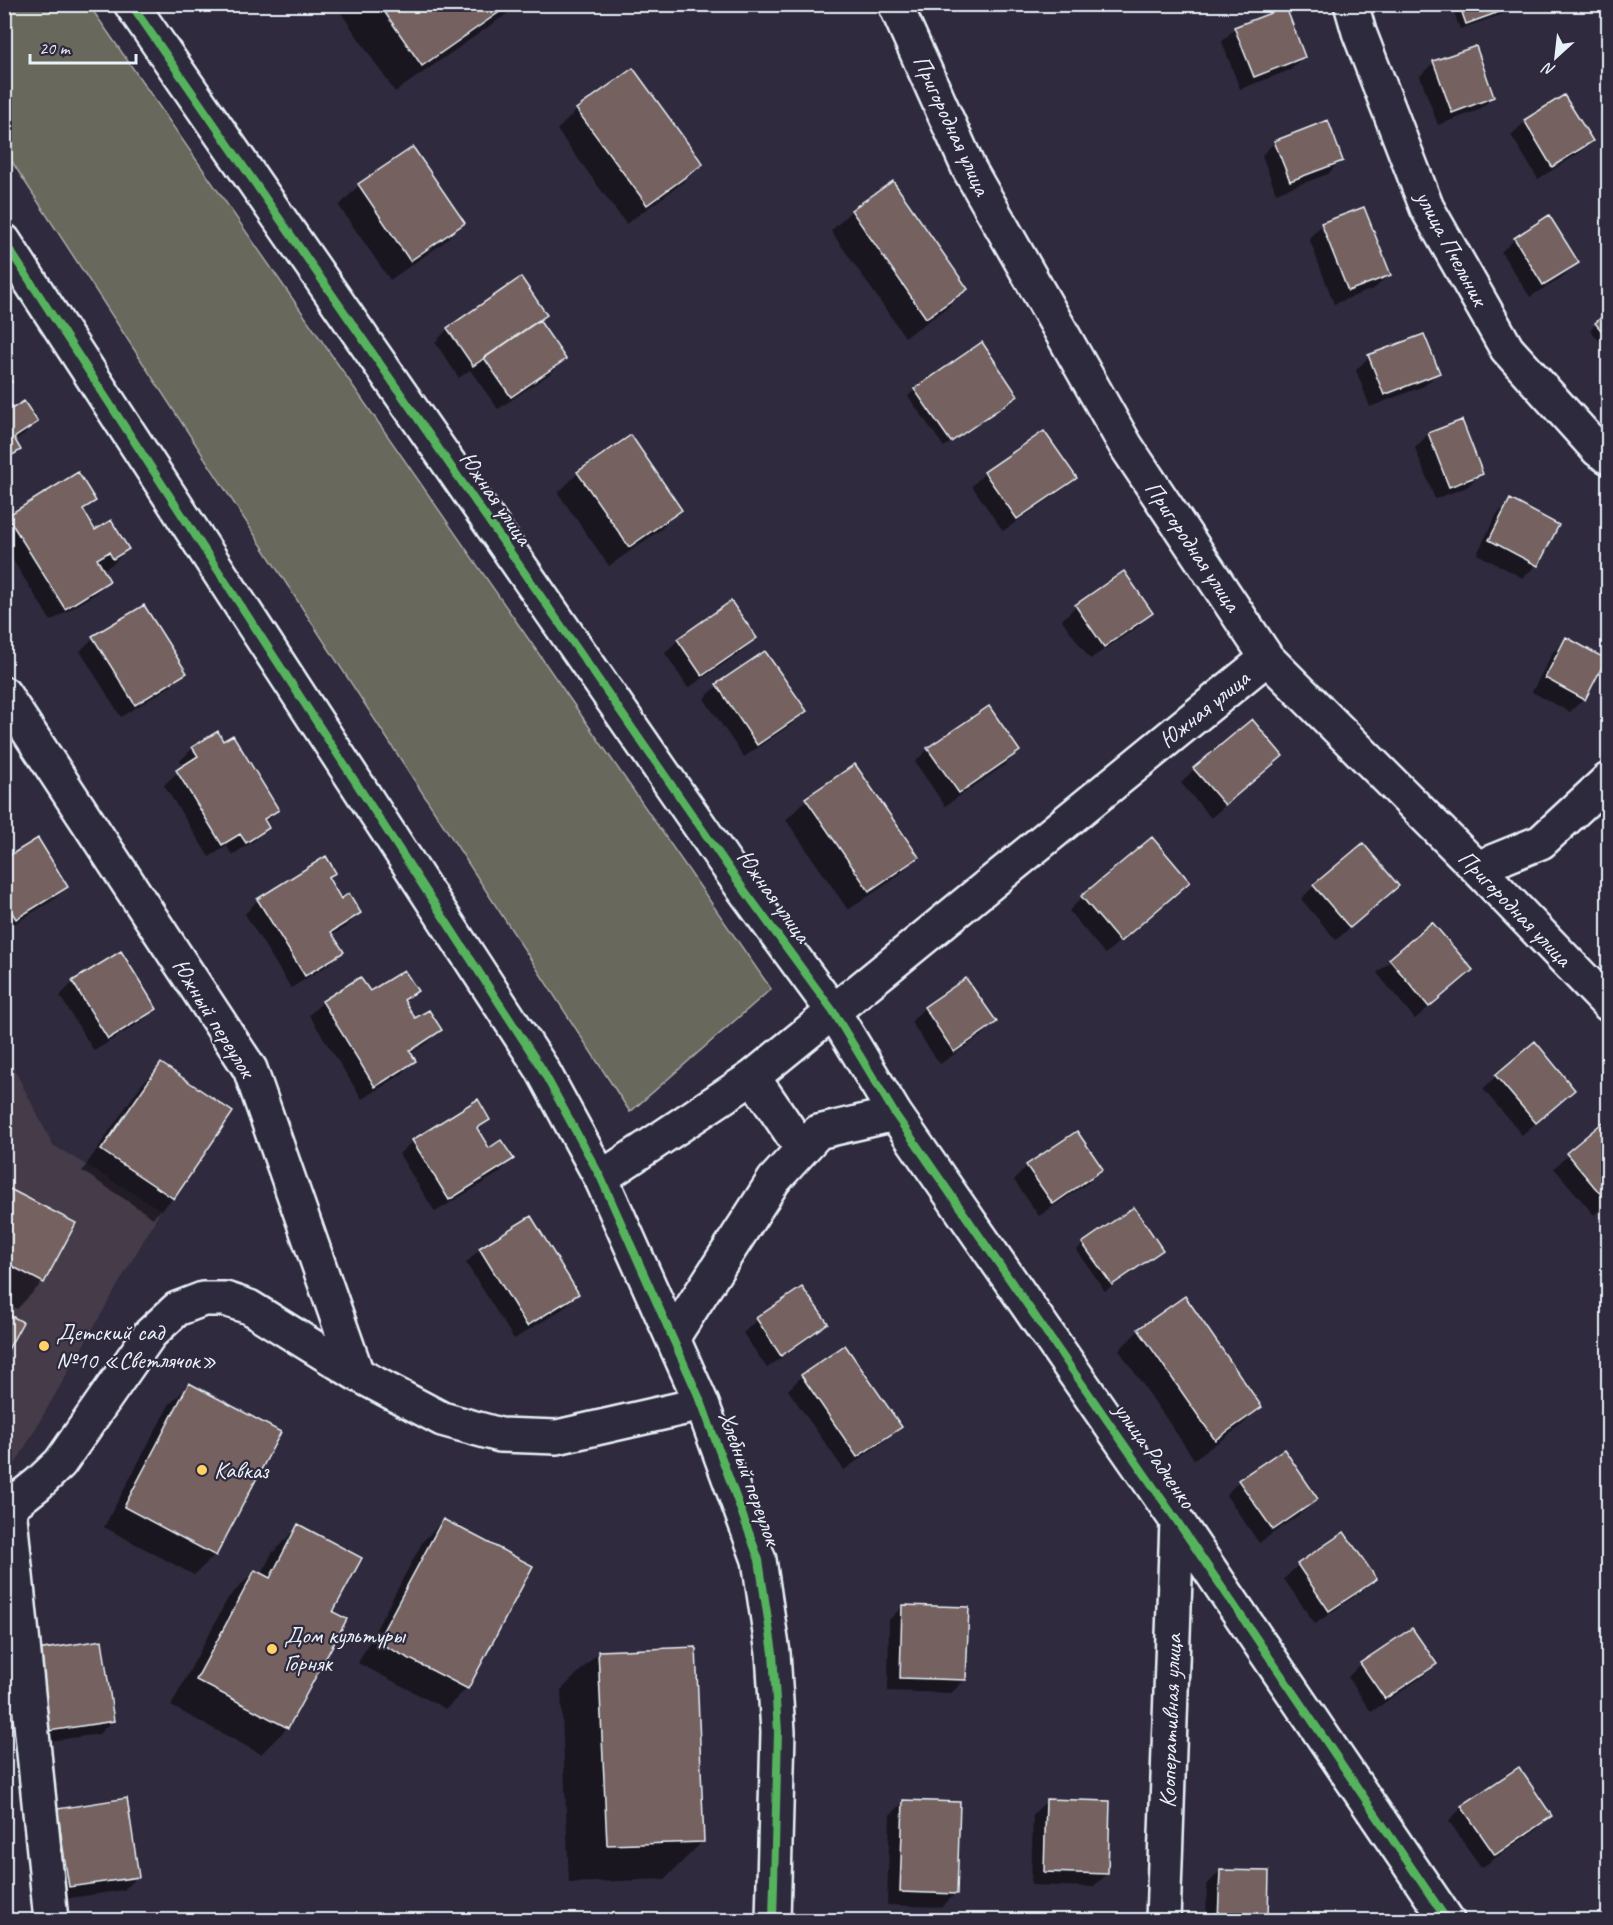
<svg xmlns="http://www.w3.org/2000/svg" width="1613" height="1925" viewBox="0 0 1613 1925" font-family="Caveat,sans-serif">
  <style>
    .built { fill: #443b48 }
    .park { fill: #67695b; stroke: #a8adaa; stroke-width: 1.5 }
    .shadow { fill: #0007 }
    .building { fill: #746261; stroke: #e8f1f8; stroke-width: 1.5 }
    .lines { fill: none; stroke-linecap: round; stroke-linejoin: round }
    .minor-casing { stroke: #e8f1f8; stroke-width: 38 }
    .minor { stroke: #2f2a3d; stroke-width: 33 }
    .cycleway-casing { stroke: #2f2a3d; stroke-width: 11 }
    .cycleway { stroke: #56b35d; stroke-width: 8 }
    .poi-dot { fill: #ffd166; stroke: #2f2a3d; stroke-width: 2 }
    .labels { text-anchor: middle; stroke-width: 4.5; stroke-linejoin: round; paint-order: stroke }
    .street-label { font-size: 24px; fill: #e8f1f8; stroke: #2f2a3d }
    .poi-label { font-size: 24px; fill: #e8f1f8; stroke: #2f2a3d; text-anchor: start }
  </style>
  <rect width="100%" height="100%" fill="#2f2a3d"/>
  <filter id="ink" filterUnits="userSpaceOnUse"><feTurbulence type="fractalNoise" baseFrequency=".0167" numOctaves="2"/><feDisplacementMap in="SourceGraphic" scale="12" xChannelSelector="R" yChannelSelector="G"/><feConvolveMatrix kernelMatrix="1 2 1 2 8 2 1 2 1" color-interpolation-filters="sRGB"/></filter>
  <g filter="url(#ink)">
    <path class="built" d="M5,1051L53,1145L161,1210L5,1482Z"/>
    <path class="park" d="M5,4L89,5L771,989L630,1112L5,151Z"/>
    <path class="shadow" d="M212,4H225L216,11Z
      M335,4H521L395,92Z
      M1451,4H1523L1520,8L1460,29Z
      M1235,28L1304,56L1290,70L1240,89L1222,42Z
      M1434,62L1493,97L1479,110L1438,125L1420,76Z
      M632,70L701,164L681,184L626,224L557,130L577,110Z
      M1564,97L1591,141L1578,154L1538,179L1511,135L1525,122Z
      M1275,142L1341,160L1328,174L1276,193L1262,155Z
      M412,149L463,223L443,243L390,280L339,206L359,185Z
      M893,183L966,289L946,309L905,337L831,231L851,211Z
      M1322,225L1389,274L1375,288L1334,304L1309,238Z
      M1515,239L1577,263L1564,276L1530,297L1501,252Z
      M1608,313V351L1590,330Z
      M545,315L539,321L564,359L551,373L498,409L470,370L459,378L435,342L448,329Z
      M981,344L1016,396L1010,402L944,447L908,396L915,390Z
      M1369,357L1438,373L1424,386L1370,407L1356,370Z
      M4,397L12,410L36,422L23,435L14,441L19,450L4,464Z
      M1461,422L1481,473L1467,487L1435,499L1415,448L1428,434Z
      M578,473L680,510L660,530L609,566L558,493Z
      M985,473L1075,478L1061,491L1003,531L972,486Z
      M94,501L83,512L95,532L127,549L114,563L102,570L108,580L95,594L51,621L4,546V520L8,517Z
      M1511,501L1536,565L1523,578L1477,554L1497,514Z
      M1124,573L1151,613L1138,627L1090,659L1062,620L1076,606Z
      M93,638L185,672L171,686L121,717L80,651Z
      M755,638L742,652L688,688L665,653L678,640Z
      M1567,639L1583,699L1570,712L1532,692L1553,652Z
      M765,653L805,711L792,724L744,757L704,699L717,686Z
      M223,743L278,810L265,823L268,828L254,841L232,855L227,846L209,857L164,785L183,767L180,761L193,748Z
      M928,749L1018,751L1005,765L945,806L915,762Z
      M1281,756L1211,818L1181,783L1194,769Z
      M855,766L917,857L897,877L848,910L786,820L806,800Z
      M4,860L67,887L53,900L4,930Z
      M334,873L327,879L340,901L359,913L346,927L332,935L342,952L328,965L291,988L245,914L258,900Z
      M1188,882L1105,954L1069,911L1082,897Z
      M1314,886H1397L1336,940L1301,899Z
      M1432,925L1471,970L1415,1019L1377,973Z
      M966,980L995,1022L981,1036L940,1064L911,1022L924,1008Z
      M73,982L155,1009L141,1022L94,1051L60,996Z
      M416,991L404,1003L415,1020L440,1030L427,1043L410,1054L414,1061L401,1075L362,1099L309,1015L323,1002L369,993Z
      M161,1065L231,1112L173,1198L153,1218L82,1171L141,1085Z
      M1496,1076L1573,1090L1522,1135L1483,1089Z
      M489,1119L477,1131L488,1150L512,1159L499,1173L435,1212L399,1154L413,1141Z
      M1608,1120V1202L1594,1215L1554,1168Z
      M1027,1166L1101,1169L1088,1183L1039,1216L1014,1180Z
      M4,1191L43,1282L17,1309L4,1302Z
      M530,1218L577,1294L564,1308L514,1339L466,1263L480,1249Z
      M1083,1244L1161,1249L1155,1256L1105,1291L1077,1250Z
      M802,1289L826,1323L812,1336L767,1368L743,1333L757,1320Z
      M1139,1330L1260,1407L1240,1427L1194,1459L1119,1350Z
      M802,1376L900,1427L886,1440L844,1470L788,1390Z
      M189,1385L215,1555L194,1575L104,1527L169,1405Z
      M1239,1481L1316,1499L1303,1512L1259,1543L1226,1495Z
      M443,1521L531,1567L466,1689L446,1709L358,1663L423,1541Z
      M299,1526L287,1728L261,1754L171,1706L228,1598L255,1571L261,1575L272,1553Z
      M1344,1534L1375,1579L1361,1592L1315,1624L1284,1579L1298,1565Z
      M903,1606L965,1680L951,1693L888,1691L889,1620Z
      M599,1652L703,1841L665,1879L569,1883L561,1690Z
      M1361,1664H1435L1422,1677L1371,1712L1348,1677Z
      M24,1665L112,1721L99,1734L36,1743Z
      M1047,1801L1107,1874L1093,1887L1031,1885L1033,1814Z
      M904,1802L955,1894L942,1907L887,1905L890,1815Z
      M1462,1807L1550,1816L1537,1829L1481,1868L1449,1821Z
      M58,1810L137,1876L124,1890L56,1900L45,1824Z
      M1220,1871L1268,1873L1266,1920H1206L1207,1885Z"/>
    <path class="building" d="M379,4H511L422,66Z
      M1459,4H1521L1466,24Z
      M1286,7L1305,57L1254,77L1234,27Z
      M1476,46L1494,97L1452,113L1433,61Z
      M633,68L703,164L647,205L576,109Z
      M1564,95L1593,141L1552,167L1524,120Z
      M1328,120L1343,161L1290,181L1274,141Z
      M413,147L465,223L410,261L358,184Z
      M893,181L968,289L926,318L851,210Z
      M1364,207L1391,275L1348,291L1321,223Z
      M1549,215L1579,263L1543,285L1514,238Z
      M521,277L547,315L473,366L447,328Z
      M1608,311V338L1595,323Z
      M539,320L566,359L511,397L484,358Z
      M1424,334L1440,373L1384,395L1368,355Z
      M982,342L1018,396L951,442L914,389Z
      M4,370L12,382L4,387Z
      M4,394L13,408L24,401L38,422L14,438L21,450L4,460Z
      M1462,420L1483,474L1449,487L1428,433Z
      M1044,431L1077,478L1017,519L984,472Z
      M631,435L682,510L629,547L577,472Z
      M78,472L96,501L83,509L95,530L111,520L129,549L113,559L109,552L97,559L110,581L65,609L7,516Z
      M1510,499L1559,525L1538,566L1489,540Z
      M1124,571L1153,613L1104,647L1075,605Z
      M731,601L757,638L702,676L677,639Z
      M144,605L187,673L135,705L92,636Z
      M1566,637L1606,659L1585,700L1545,678Z
      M765,651L807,711L757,745L716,684Z
      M989,706L1020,751L959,793L927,748Z
      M1252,719L1283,756L1225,805L1193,768Z
      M218,731L223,741L233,735L279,810L264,819L269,828L246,843L240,834L222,845L176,770L198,756L192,747Z
      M855,764L919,857L869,891L805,798Z
      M1152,837L1190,882L1120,942L1081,896Z
      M38,838L68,887L16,919L4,900V859Z
      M1363,843L1399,886L1350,928L1313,885Z
      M326,856L336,873L328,877L341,899L349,893L361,913L331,932L344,952L305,976L257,899Z
      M1432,922L1473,970L1429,1007L1389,959Z
      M121,951L157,1009L108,1039L72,981Z
      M404,970L418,991L404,1000L415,1018L429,1010L442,1030L410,1051L416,1061L375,1087L322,1001L360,977L370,991Z
      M966,978L997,1022L954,1052L924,1007Z
      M1535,1041L1575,1090L1536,1123L1495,1075Z
      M161,1063L233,1112L174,1199L101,1150Z
      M478,1099L490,1120L477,1128L489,1148L501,1140L514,1159L449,1200L412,1140Z
      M1608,1118V1203L1566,1153Z
      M1077,1131L1103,1169L1053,1204L1026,1165Z
      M6,1187L76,1223L44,1283L4,1262V1190Z
      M1134,1207L1163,1250L1112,1285L1082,1243Z
      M531,1216L579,1294L527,1326L479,1248Z
      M802,1287L828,1323L781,1356L756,1318Z
      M1185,1296L1262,1407L1215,1440L1138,1329Z
      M4,1312L23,1322L4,1357Z
      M845,1345L902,1427L857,1457L801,1375Z
      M189,1383L281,1432L216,1556L124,1507Z
      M1284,1449L1318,1499L1273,1530L1238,1480Z
      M443,1519L533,1566L468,1689L377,1642Z
      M298,1524L362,1558L333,1612L347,1619L288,1728L196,1680L255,1570L270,1578Z
      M1344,1532L1377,1579L1329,1611L1297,1564Z
      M902,1605L969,1607L966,1680L900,1678Z
      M1412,1628L1437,1664L1385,1699L1360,1663Z
      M102,1640L114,1721L49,1731L37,1650Z
      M696,1647L704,1842L607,1845L598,1651Z
      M1519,1767L1552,1816L1495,1855L1461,1806Z
      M127,1798L139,1877L69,1887L57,1809Z
      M1046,1799L1110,1801L1108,1874L1044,1872Z
      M903,1800L960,1802L957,1894L900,1892Z
      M1220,1870L1269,1871L1268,1920H1218Z"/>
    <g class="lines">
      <defs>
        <path id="minor" d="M131,4L742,887L833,1011L895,1114L1177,1521L1447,1920
          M895,4L969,169L1126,446L1267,658L1477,868L1608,1004
          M1351,4L1359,32L1427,208L1507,349L1598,450L1608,457
          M4,241L542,1069L601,1178L702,1404L759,1560L773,1653L778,1732L773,1920
          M4,694L250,1069L357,1374
          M1477,868L1541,842L1608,780
          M753,1077L802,1149
          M601,1178L753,1077L1267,658
          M673,1337L774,1180L818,1132L895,1114
          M4,1507H9L38,1484L60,1463L150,1334L177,1309L203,1299H225L249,1307L357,1374L442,1419L500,1435L557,1437L702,1404
          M9,1507L51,1920
          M1163,1920L1177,1521"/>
      </defs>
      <use href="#minor" class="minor-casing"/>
      <use href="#minor" class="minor"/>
      <defs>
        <path id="cycleway" d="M131,4L742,887L833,1011L895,1114L1177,1521L1447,1920
          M4,241L542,1069L601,1178L702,1404L759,1560L773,1653L778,1732L773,1920"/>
      </defs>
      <use href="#cycleway" class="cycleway-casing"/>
      <use href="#cycleway" class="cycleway"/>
    </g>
  </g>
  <g class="poi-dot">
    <circle cx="44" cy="1346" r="6"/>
    <circle cx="202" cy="1470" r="6"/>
    <circle cx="272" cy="1649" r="6"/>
  </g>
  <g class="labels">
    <g class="street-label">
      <text transform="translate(952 125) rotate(65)" y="8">Пригородная улица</text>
      <text transform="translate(1452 248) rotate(62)" y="8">улица Пчельник</text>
      <text transform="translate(496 498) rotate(55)" y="8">Южная улица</text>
      <text transform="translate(1193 546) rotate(56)" y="8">Пригородная улица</text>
      <text transform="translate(1204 709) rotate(-39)" y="8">Южная улица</text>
      <text transform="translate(774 896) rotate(54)" y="8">Южная улица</text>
      <text transform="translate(1515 908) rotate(46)" y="8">Пригородная улица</text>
      <text transform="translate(214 1018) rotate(58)" y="8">Южный переулок</text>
      <text transform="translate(1155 1455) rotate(55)" y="8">улица Радченко</text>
      <text transform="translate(750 1478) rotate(70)" y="8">Хлебный переулок</text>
      <text transform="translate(1170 1721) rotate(-88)" y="8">Кооперативная улица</text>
    </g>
    <g class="poi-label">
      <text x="56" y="1340">Детский сад<tspan x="56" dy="28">№10 «Светлячок»</tspan></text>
      <text x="214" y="1478">Кавказ</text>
      <text x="284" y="1643">Дом культуры<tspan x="284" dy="28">Горняк</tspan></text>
    </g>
  </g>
  <rect width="1613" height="1925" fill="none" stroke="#2f2a3d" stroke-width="24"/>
  <rect x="12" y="12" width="1589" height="1901" fill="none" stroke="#e8f1f8" stroke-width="2" filter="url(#ink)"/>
  <g transform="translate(1556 57) rotate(207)" stroke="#2f2a3d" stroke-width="4.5" paint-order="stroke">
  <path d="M0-4.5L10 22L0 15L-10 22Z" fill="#e8f1f8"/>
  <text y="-9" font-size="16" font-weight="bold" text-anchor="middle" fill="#e8f1f8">N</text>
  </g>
  <path d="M30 54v9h106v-9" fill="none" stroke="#e8f1f8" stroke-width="3"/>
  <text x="39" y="54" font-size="18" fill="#e8f1f8" stroke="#2f2a3d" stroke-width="4.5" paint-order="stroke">20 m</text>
</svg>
